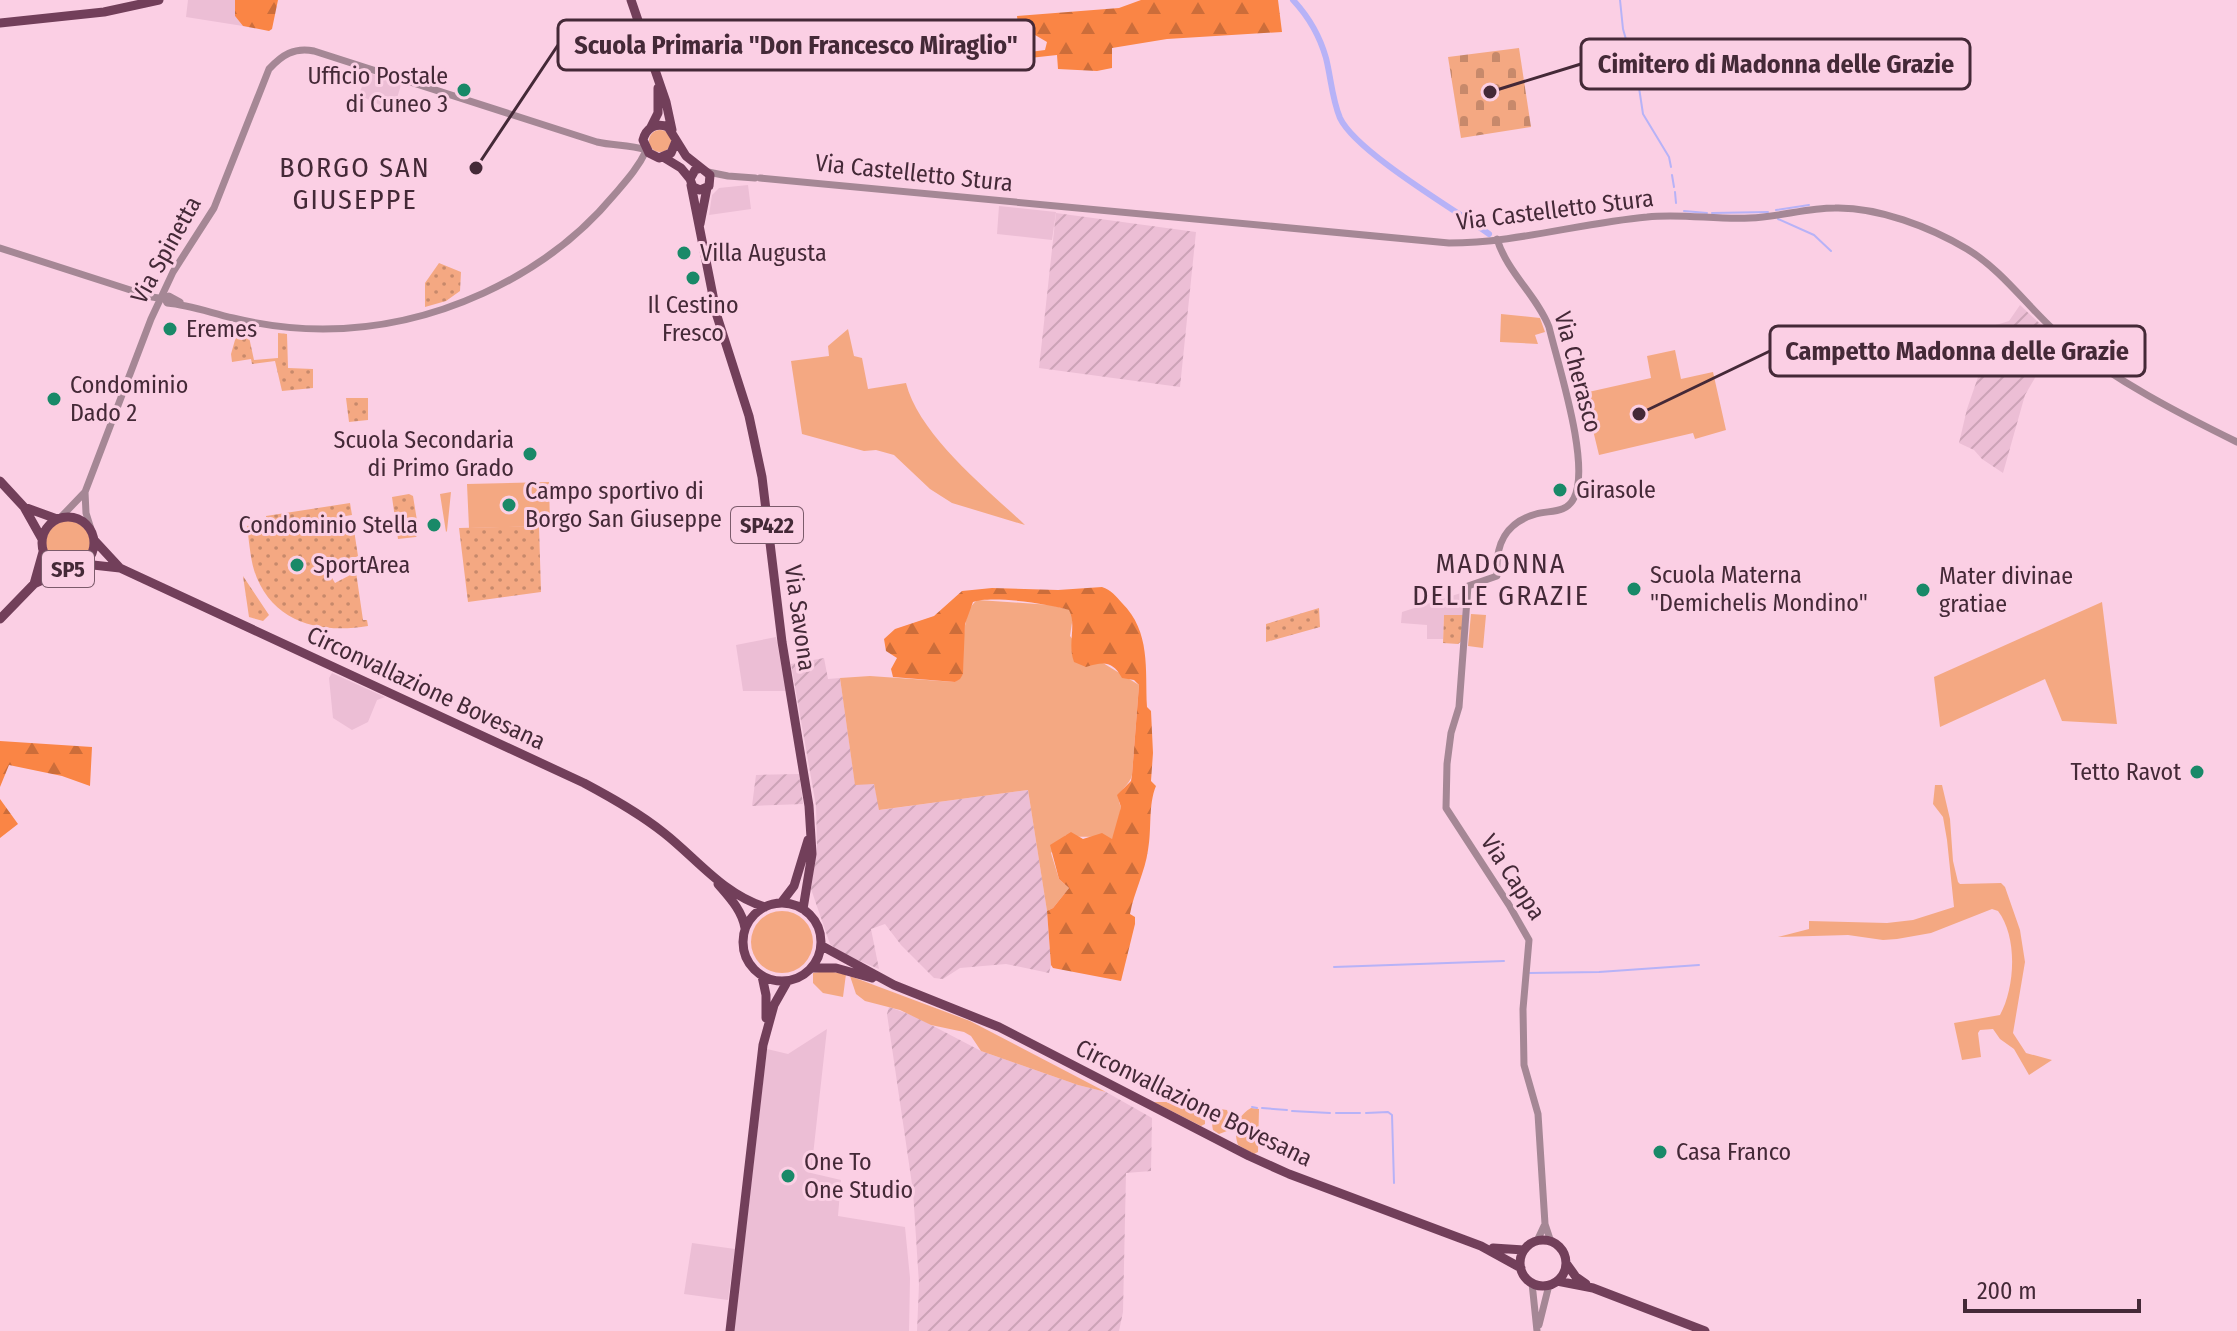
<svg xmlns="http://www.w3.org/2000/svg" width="2237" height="1331" viewBox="0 0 2237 1331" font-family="'Fira Sans Condensed',sans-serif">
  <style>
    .built { fill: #ecbed5 }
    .industrial { fill: url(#industrial-furrows) }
    .grass { fill: #f4a882 }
    .forest { fill: url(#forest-firs) }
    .cemetery { fill: url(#cemetery-stones) }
    .park { fill: url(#park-dots) }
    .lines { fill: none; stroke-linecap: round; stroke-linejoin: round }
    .stream { stroke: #b7b2f7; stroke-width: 2 }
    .canal { stroke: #b7b2f7; stroke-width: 6 }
    .minor { stroke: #a58795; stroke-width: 7 }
    .major { stroke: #723f5a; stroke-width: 9 }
    .poi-dot { fill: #198968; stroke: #fbcfe4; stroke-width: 3 }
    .labels { text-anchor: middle; stroke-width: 6; stroke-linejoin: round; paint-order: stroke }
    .shield { fill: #fbcfe4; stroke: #7b5b6b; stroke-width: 2 }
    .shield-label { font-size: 22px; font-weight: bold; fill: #442937 }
    .poi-label { font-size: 24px; fill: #442937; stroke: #fbcfe4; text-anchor: start }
    .street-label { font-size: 24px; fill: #442937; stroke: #fbcfe4 }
    .quarter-label { font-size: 28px; letter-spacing: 2px; fill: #442937; stroke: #fbcfe4 }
    .leader { fill: none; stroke: #442937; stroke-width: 3 }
    .callout-dot { fill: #442937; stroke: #fbcfe4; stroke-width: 3 }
    .callout { fill: #fbcfe4; stroke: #442937; stroke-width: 3 }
    .callout-label { font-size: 26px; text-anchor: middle; font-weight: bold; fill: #442937 }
  </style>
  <defs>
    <pattern id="industrial-furrows" width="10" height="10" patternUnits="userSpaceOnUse" patternTransform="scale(2)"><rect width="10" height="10" fill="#ecbed5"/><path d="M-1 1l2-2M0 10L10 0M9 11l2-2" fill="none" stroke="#cca3b7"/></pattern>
    <pattern id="forest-firs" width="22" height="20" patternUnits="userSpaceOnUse" patternTransform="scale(2)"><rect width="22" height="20" fill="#fa8545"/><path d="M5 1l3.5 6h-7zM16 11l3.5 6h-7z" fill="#cc6d3a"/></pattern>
    <pattern id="cemetery-stones" width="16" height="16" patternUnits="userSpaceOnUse" patternTransform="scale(2)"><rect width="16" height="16" fill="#f4a882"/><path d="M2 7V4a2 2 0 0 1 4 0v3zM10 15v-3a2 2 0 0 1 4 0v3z" fill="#c7896b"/></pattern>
    <pattern id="park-dots" width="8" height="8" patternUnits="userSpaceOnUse" patternTransform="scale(2)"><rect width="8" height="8" fill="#f4a882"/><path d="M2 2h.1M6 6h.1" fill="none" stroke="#c7896b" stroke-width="1.8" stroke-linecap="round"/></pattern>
  </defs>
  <rect width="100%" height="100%" fill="#fbcfe4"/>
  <path class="built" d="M188,0H235V16L243,26L186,17Z
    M367,72L401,85L393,111L359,95Z
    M748,185L751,209L709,215L712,195L719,188Z
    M999,206L1056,212L1052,240L997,234Z
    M1464,592V615H1444L1443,639H1427V625L1401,623L1402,612Z
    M776,637L786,691H743L736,645Z
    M332,673L385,697L377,700L368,722L352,730L333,718L329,678Z
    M827,1029L811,1173L841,1180L838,1216L905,1227L910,1278L909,1331H734L767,1049L788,1054Z
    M692,1243L735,1249L728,1300L684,1294Z"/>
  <path class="industrial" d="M1056,213L1196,232L1180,387L1039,368Z
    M2020,305L2057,340L2025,395L2003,473L1982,459L1974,450L1959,443L1967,409L1996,325L2009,321Z
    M824,658L828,679L840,678L855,784H874L880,810L1028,790L1047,911L1051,965L1049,973L1006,964L960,968L943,979L934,978L901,945L885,924L871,929L879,969L841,953L830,944L811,889L817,845L816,806L791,664Z
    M799,774L803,804L752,806L756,775Z
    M889,1007L914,1016L981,1051L1078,1085L1106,1092L1152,1118L1151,1171L1126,1173L1123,1312L1119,1331H917L919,1284L913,1191L887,1014Z"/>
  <path class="grass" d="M649 141a11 11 0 1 1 22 0a11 11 0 1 1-22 0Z
    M1501,314L1540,318L1545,332L1535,335L1538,344L1500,342Z
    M848,329L854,356L862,358L868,389L906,383C919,435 986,488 1025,525L952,503L930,489L894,455L876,450L864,451L802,434L791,361L829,356L828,346Z
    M1675,350L1681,379L1713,372L1726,430L1695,439L1693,433L1599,455L1584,393L1651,378L1647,356Z
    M549,482L550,526L469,528L467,484Z
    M451,492L447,531L446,532L440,494Z
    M46 543a22 22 0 1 1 44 0a22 22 0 1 1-44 0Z
    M978,600L1051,605L1070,610L1073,616L1070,636L1092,665L1097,662L1103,663L1139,685L1132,775C1129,788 1113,791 1121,807C1119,818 1117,829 1112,840C1096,834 1083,839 1066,835L1051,853L1059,879L1069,888L1053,908L1047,911L1028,790L879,810L874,784L855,785L840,678L870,676L955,682L963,674C964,655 960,609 978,600Z
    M2102,602L2117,724L2062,721L2045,679L1940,727L1934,677Z
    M1471,614L1486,615L1483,648L1468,646Z
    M1935,785H1942L1950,819L1953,861L1958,882L1960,884L2001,883L2005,887L2020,930L2025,962L2013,1033L2026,1053L2052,1060L2029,1075L2014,1049L2000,1039L1993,1029L1980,1030L1978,1033L1981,1057L1962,1060L1954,1023L2000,1015C2015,988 2018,937 1998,911L1992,909L1931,933L1897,939L1883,940L1848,935L1778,937L1809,929V921L1887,923L1913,920L1954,907L1947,840L1943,817L1933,804Z
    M751 942a31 31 0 1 1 62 0a31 31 0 1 1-62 0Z
    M826,971L846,974L843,997L823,993L813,983V973Z
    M850,976L970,1021L1106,1092L1078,1085L981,1051L971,1036L964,1032L931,1025L900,1010L865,1001L856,994Z
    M1154,1102H1205V1124L1201,1126Z
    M1251,1108L1259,1109L1258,1152L1254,1154L1238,1145C1233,1130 1237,1116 1251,1108Z
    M1220,1109L1227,1110L1231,1123L1227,1131L1219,1134L1213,1130C1211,1122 1212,1114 1220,1109Z"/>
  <path class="forest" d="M235,0H278L272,29L269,31L243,26L235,16Z
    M1141,0H1278L1282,32L1167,39L1112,48V68L1097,71L1058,69L1057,55L1003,61L1022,53L1045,50L1047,42L1018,25L1017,16L1119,8Z
    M1102,587C1111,590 1116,596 1122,603C1151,632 1145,669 1147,707L1151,711L1153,753L1151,781L1156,786C1148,805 1152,829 1148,850C1145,872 1134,892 1130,914L1135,917V924L1121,981L1053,968L1051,965L1047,911L1053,908L1069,888L1059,879L1050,845L1071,832L1083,839L1102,833L1112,839L1121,807L1117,795L1131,781L1132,775L1139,685L1134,680L1122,678C1112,660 1103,662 1086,667L1074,662C1067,644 1077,625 1069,610C1050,604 991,595 973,602L965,624L963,674L960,679L955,682L893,677L891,669L897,658L886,651L884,639L895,629L934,616L962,591L992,588L1058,590Z
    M0,741L92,747L90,786L62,776L9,765L0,787Z
    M0,799L18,824L0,838Z"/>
  <path class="cemetery" d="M1519,48L1531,127L1461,138L1448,57Z"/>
  <path class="park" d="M439,263L461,272L460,291L446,301L425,307V283Z
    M239,326L247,328L254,360L278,358V333L287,334L288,368L313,369V388L282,391L275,361L252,364L251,359L232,362L231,354Z
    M346,398H368V420L349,422Z
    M409,494L413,496L419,533L416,537L398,539L392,497Z
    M350,503L352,515L315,521L317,536L354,530L358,556L328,571L335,583L356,572L363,620H367L368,626C320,634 271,623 254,570C250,556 249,540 247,526L266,523V516Z
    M539,526L541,592L468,602L459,528Z
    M243,576L269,615L263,621L249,617Z
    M1319,608L1320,627L1266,642V624Z
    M1444,615H1464V639L1458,644L1443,643Z"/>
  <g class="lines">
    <path class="stream" d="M1620,0L1623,29L1638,81L1643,114L1669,157L1671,167
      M1672,175L1674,187
      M1675,192L1676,203
      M1776,210L1809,205
      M1684,211L1707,213
      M1712,213L1768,212
      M1778,219L1814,235L1831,251
      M1334,967L1504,961
      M1530,973L1599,972L1699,965
      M1252,1107L1257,1108
      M1262,1108L1287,1110
      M1292,1111L1330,1113
      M1336,1113H1360
      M1366,1113L1388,1112L1392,1115L1394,1183"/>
    <path class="canal" d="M1293,0C1308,16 1320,37 1326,58C1331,78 1332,99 1340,118C1356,152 1455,210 1489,234"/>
    <path class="minor" d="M708,172L728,176L755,178
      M760,178L1449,243C1515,243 1581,223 1647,217C1681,213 1716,220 1750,218C1779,217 1806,208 1835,208C1878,207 1930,227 1967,249C2005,272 2031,312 2065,340C2116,381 2178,413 2237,442
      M1497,239C1507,272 1537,296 1549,327C1558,365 1591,465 1574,498C1566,514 1550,510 1536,514C1504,523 1495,546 1497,576L1468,586L1459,707L1451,733L1447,764L1446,808L1509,905L1529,940L1523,1009L1524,1065L1538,1114L1545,1224L1551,1242
      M0,248L152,297L165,299L169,296L180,302
      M165,299L167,303C190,305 211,313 233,318C262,325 293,329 323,329C432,329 545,278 614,195C626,181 638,168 646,151
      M61,517L85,492
      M91,529L86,513L85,492L151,319L173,272L214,208L269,69C282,55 294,47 314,51L597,142C614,146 629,144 646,150
      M1537,1241L1544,1226
      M1532,1283L1537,1331
      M1539,1325L1549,1285"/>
    <path class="major" d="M631,0L666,102L672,130
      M0,23L104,12L159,0
      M651,127L658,113V88
      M676,141L671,153L659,158L649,153L643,140C646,128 656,122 668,127L686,156L710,175L709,186L700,190L693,187L690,179L695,170L701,168
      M663,157L681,168L690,179
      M691,185L717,316L749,416L762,477L782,642L809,806L812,854L803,909
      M700,224L707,188
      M0,481L24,507L42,539
      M24,507L57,519
      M42 543a26 26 0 1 1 52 0a26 26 0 1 1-52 0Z
      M95,541L120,568
      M84,564L120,568L584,783C612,798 639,813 664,833C696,858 724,895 765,907
      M34,584L43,552
      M0,619L34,584L67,569
      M718,884C729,897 742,910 745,928
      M743 942a39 39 0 1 1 78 0a39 39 0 1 1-78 0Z
      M781,903L794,886L808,840
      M822,946L894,985L999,1027L1249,1156L1289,1174L1481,1246L1521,1268
      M812,968H836L872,978
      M762,976L766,995V1018
      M1520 1263a23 23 0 1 1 46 0a23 23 0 1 1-46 0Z
      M1493,1248L1524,1250
      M1566,1263L1576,1277L1586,1284
      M1557,1281L1593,1288L1705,1331
      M730,1331L763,1045L774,1005L787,982"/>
  </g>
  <g class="poi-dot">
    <circle cx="464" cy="90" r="8"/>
    <circle cx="684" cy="253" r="8"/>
    <circle cx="693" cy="278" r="8"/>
    <circle cx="170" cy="329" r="8"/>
    <circle cx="54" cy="399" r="8"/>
    <circle cx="530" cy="454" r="8"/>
    <circle cx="1560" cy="490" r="8"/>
    <circle cx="509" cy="505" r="8"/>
    <circle cx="434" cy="525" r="8"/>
    <circle cx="297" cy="565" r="8"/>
    <circle cx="1634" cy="589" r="8"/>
    <circle cx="1923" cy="590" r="8"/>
    <circle cx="2197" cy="772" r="8"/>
    <circle cx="1660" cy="1152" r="8"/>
    <circle cx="788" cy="1176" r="8"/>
  </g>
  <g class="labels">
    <g class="shield">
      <rect x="731" y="507" width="72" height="36" rx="6"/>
      <rect x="42" y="551" width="52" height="36" rx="6"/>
    </g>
    <g class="shield-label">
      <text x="767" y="533">SP422</text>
      <text x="68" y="577">SP5</text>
    </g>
    <g class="poi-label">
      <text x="448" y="84" text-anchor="end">Ufficio Postale<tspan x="448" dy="28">di Cuneo 3</tspan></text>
      <text x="700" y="261">Villa Augusta</text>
      <text x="693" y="313" text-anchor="middle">Il Cestino<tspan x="693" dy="28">Fresco</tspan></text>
      <text x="186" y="337">Eremes</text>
      <text x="70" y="393">Condominio<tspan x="70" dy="28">Dado 2</tspan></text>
      <text x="514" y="448" text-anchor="end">Scuola Secondaria<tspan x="514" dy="28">di Primo Grado</tspan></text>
      <text x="1576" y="498">Girasole</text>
      <text x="525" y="499">Campo sportivo di<tspan x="525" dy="28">Borgo San Giuseppe</tspan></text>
      <text x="418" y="533" text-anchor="end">Condominio Stella</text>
      <text x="313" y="573">SportArea</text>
      <text x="1650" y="583">Scuola Materna<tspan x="1650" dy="28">"Demichelis Mondino"</tspan></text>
      <text x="1939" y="584">Mater divinae<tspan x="1939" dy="28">gratiae</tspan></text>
      <text x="2181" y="780" text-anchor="end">Tetto Ravot</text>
      <text x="1676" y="1160">Casa Franco</text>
      <text x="804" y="1170">One To<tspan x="804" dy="28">One Studio</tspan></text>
    </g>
    <g class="street-label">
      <text transform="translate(914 173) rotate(6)" y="8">Via Castelletto Stura</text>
      <text transform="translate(1555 210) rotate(-7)" y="8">Via Castelletto Stura</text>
      <text transform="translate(166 250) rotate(-61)" y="8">Via Spinetta</text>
      <text transform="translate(1578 372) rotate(75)" y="8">Via Cherasco</text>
      <text transform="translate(800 618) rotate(82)" y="8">Via Savona</text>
      <text transform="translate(426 688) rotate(25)" y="8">Circonvallazione Bovesana</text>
      <text transform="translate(1513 877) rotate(57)" y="8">Via Cappa</text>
      <text transform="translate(1194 1103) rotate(26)" y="8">Circonvallazione Bovesana</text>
    </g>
    <g class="quarter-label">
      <text x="355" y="177">BORGO SAN<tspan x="355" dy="32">GIUSEPPE</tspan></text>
      <text x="1501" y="573">MADONNA<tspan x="1501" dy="32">DELLE GRAZIE</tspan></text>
    </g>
  </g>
  <path class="leader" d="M476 168L558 45M1490 92L1581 64M1639 414L1770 351"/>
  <g class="callout-dot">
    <circle cx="476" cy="168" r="8"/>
    <circle cx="1490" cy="92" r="8"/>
    <circle cx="1639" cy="414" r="8"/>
  </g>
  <g class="callout">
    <rect x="558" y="20" width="476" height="50" rx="8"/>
    <rect x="1581" y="39" width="389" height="50" rx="8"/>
    <rect x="1770" y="326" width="375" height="50" rx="8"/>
  </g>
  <g class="callout-label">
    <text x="796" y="54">Scuola Primaria "Don Francesco Miraglio"</text>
    <text x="1776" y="73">Cimitero di Madonna delle Grazie</text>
    <text x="1957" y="360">Campetto Madonna delle Grazie</text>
  </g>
  <path d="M1965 1299v12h174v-12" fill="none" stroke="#442937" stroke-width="4"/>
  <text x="1977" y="1299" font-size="24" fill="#442937" stroke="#fbcfe4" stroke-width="6" paint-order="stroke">200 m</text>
</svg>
